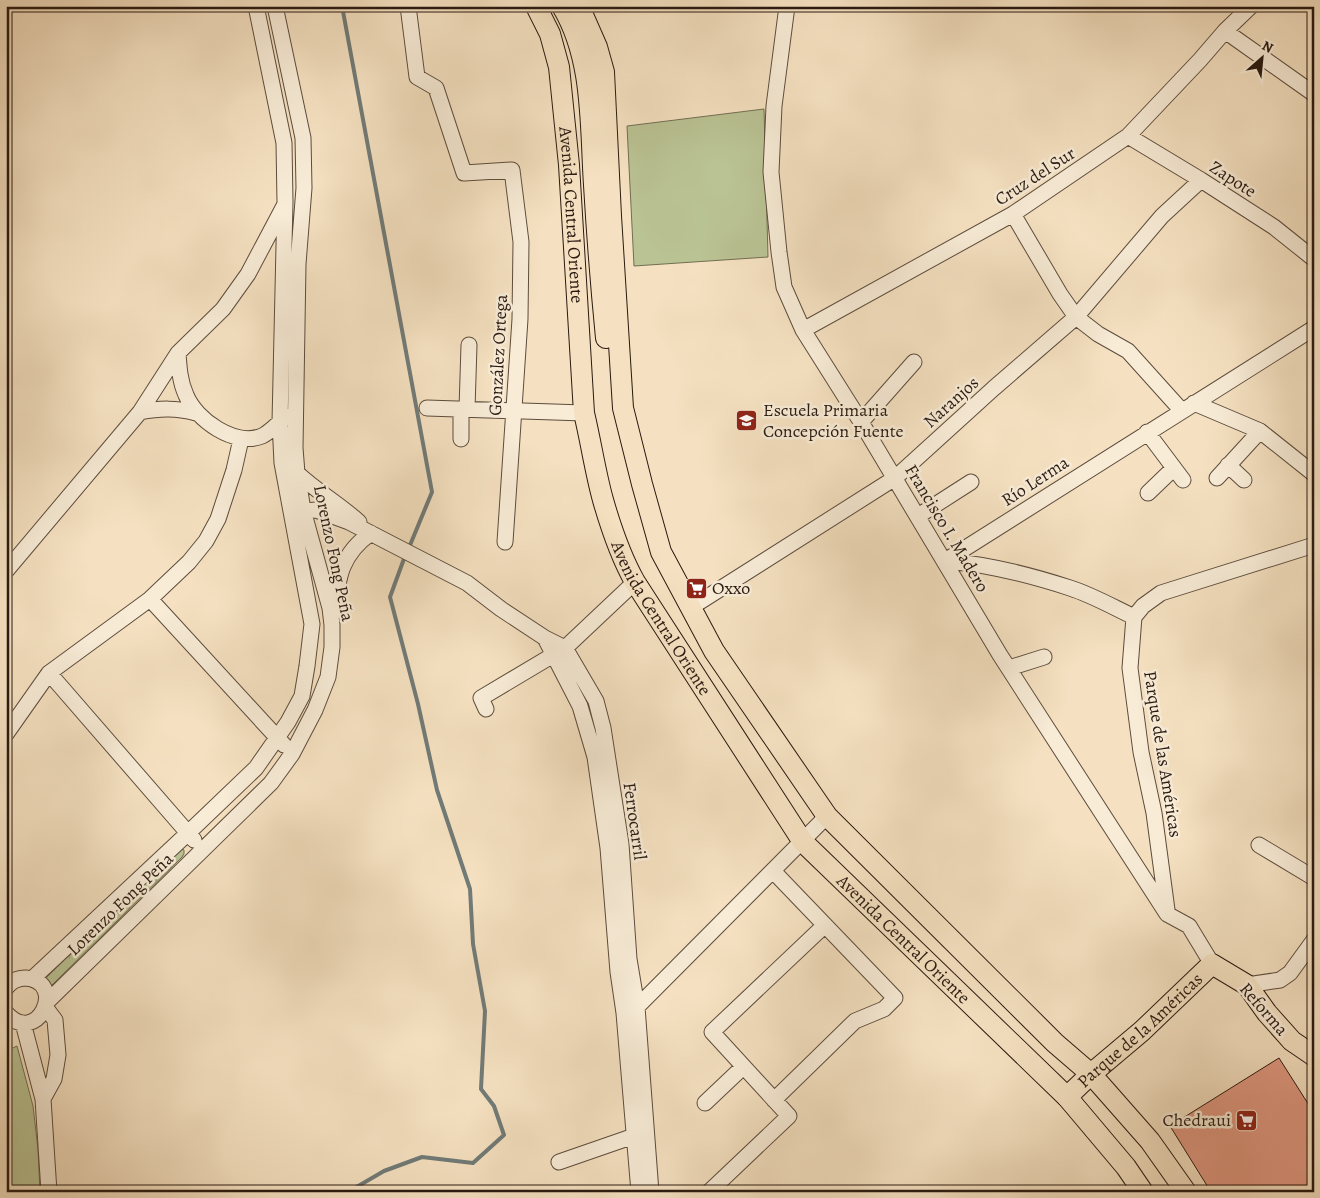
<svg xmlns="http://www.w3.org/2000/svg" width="1320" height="1198" viewBox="0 0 1320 1198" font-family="Alegreya,serif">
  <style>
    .grass { fill: url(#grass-tufts); stroke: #726e52 }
    .garden { fill: #bac394; stroke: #726e52 }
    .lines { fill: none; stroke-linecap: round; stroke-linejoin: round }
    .stream { stroke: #717b78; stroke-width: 4 }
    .building { fill: #e09881; stroke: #2a1a11 }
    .minor-casing { stroke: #5d4c3d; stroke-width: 17 }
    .major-casing { stroke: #2a1a11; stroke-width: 22 }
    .minor { stroke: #f8ecd7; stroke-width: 15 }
    .major { stroke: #f5e1c1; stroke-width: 20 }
    .labels { text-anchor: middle; stroke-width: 5; stroke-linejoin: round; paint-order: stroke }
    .street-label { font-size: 18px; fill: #2a1a11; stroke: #f8ecd7 }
    .poi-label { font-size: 18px; fill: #2a1a11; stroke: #f8ecd7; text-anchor: start }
  </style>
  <defs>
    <pattern id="grass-tufts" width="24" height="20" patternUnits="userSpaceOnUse" patternTransform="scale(1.25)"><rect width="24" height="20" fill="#bac394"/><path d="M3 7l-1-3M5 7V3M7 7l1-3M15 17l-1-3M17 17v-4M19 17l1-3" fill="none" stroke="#a0a77f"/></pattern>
  </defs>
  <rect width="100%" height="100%" fill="#f5e1c1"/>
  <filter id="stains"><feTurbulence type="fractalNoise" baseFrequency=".004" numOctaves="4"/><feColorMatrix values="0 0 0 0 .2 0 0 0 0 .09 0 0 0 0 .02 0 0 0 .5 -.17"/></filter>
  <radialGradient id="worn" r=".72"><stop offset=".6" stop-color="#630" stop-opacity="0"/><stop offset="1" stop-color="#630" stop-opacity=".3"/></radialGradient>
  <path class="grass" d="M180,848L184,850V854L182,857L52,985L48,986L44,980L47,977L177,849Z"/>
  <path class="garden" d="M764,109L768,257L634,266L627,126Z
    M17,1046L33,1106L38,1149L40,1192H6V1051Z"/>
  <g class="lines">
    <path class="stream" d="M342,6L432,492L408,550
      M348,1192L384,1171L422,1157L473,1163L504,1135L494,1106L481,1089L485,1011L473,944L470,889L437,790L418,704L390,597L405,556"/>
  </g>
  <path class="building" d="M1279,1058L1314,1113V1192H1211L1170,1126Z"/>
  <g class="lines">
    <defs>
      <path id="minor" d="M408,6L417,77L436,88L464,173L512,170L521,242L520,319L505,542
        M787,6L774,106L771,172L779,252L784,287L803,330L861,422L1000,655L1167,914L1189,926L1212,964
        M1225,31L1314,94
        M1128,136L1201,180L1274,227L1314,259
        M1013,214L1060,294L1076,317L1098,334L1128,351L1182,411
        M803,330L1013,214L1128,136L1200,60L1225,31L1251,6
        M178,353C179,368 180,382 186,395C196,420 235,447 262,436C270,432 280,422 286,416
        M1194,403L1260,431L1314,474
        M427,408L584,413
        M467,409L469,345
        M140,412C161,408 176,408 196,413
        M861,422L914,362
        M1147,432L1183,480
        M461,439V409
        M1228,465L1244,480
        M297,473C316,491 339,504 359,522
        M1217,478L1260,431
        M1148,493L1174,468
        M293,512L316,510L349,522L467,583L501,609L545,638L565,648L596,701L603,728L621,844L629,959L637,1007L651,1192
        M918,516L971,482
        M945,561L1314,328
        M945,561C988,564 1030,575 1070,588C1092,595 1113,607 1134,617
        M6,571L140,412L178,353L223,309L248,274L284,206
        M150,599L284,745
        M690,608L895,478L994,388L1076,317L1162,216L1201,180
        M334,612C338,577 341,554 371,533
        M545,638L580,706L595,757L608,848L618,972L624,1013L639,1192
        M1009,668L1044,657
        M49,673L194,840
        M486,709L481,698L565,648L635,582
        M6,734L49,673L150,599L189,562L206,541L218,519L234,470L241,439
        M1259,845L1314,878
        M773,871L895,998L884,1009L855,1021L774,1100
        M1167,910L1154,813L1141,752L1130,668L1134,617L1143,606L1161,593L1314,545
        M32,979L187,834L256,768L288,722L302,696L307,666L312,624L282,463L280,422L285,202L284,143L256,6
        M1247,985L1280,980L1290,973L1314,940
        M6,988C11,981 18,978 26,978C68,982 37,1048 6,1013
        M47,1002L271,783L292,754L315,710L328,677L332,647V625L330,608L303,510L297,473L295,448L298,264L304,188L303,138L275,6
        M631,1010L637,1007L827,816
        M23,1023L43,1099L49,1192
        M43,1099L54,1079L58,1055L55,1020L46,1008
        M705,1103L743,1067
        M559,1162L634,1136
        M709,1192L789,1116L712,1032L825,925"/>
      <g id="major">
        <path id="s1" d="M536,6L550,34L559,67L569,165L584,413C591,442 595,471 603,500C611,528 621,557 635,582L803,842L1067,1097L1126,1167L1143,1192"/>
        <path d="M562,6C594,59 590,126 594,185C597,236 601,287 606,338"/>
        <path d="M579,6L597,47L604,72L611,216L623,408L642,484L661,552L714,651L827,816L1055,1043L1091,1074L1150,1141L1186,1192"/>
        <path id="s2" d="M1067,1097L1091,1074L1142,1031L1212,964L1247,985L1267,1013L1292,1041L1314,1056"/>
      </g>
    </defs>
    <use href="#minor" class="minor-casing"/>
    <use href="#major" class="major-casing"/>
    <use href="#minor" class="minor"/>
    <use href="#major" class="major"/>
  </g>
  <defs>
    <symbol id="school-square" viewBox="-11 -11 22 22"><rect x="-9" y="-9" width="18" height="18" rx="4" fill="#8f2418" stroke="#f8ecd7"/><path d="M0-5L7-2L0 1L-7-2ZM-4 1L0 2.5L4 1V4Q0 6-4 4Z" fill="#fff"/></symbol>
    <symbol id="supermarket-square" viewBox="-11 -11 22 22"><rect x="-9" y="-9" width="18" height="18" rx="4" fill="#8f2418" stroke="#f8ecd7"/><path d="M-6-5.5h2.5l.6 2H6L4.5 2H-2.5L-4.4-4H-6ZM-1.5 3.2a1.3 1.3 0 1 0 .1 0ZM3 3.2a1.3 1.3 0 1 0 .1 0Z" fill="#fff"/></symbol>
  </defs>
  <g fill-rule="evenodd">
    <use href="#school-square" x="734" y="408" width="25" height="25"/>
    <use href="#supermarket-square" x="684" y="576" width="25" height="25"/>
    <use href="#supermarket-square" x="1234" y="1108" width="25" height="25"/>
  </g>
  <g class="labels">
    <g class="street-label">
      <text transform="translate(1035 176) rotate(-33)" y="6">Cruz del Sur</text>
      <text transform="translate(1233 179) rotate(33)" y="6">Zapote</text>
      <text dy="6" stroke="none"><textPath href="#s1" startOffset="214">Avenida Central Oriente</textPath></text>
      <text transform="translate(498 355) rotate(-87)" y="6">González Ortega</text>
      <text transform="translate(951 402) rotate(-42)" y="6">Naranjos</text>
      <text transform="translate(1035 481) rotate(-33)" y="6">Río Lerma</text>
      <text transform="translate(947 528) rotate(59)" y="6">Francisco I. Madero</text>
      <text transform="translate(334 553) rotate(78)" y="6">Lorenzo Fong Peña</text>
      <text dy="6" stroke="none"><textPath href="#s1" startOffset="634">Avenida Central Oriente</textPath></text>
      <text transform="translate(1163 754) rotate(81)" y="6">Parque de las Américas</text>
      <text transform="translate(635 821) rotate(82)" y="6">Ferrocarril</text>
      <text transform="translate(120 904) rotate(-44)" y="6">Lorenzo Fong Peña</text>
      <text dy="6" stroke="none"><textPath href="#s1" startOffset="1039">Avenida Central Oriente</textPath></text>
      <text transform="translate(1264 1009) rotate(49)" y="6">Reforma</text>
      <text dy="6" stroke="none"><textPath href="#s2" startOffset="99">Parque de la Américas</textPath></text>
    </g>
    <g class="poi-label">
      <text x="763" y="416">Escuela Primaria<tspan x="763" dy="21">Concepción Fuente</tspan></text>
      <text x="712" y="594">Oxxo</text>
      <text x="1231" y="1126" text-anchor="end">Chedraui</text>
    </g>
  </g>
  <rect width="1320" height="1198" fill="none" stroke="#f5e1c1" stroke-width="25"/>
  <rect x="8" y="8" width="1305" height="1183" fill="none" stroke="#2a1a11" stroke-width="2.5"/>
  <rect x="12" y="12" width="1295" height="1173" fill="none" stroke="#2a1a11"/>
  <g transform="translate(1262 58) rotate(27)" stroke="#f8ecd7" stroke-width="4" paint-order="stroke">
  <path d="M0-4L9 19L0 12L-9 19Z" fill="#2a1a11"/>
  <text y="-8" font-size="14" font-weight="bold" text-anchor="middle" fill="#2a1a11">N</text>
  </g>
  <rect width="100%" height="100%" filter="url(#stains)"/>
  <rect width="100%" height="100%" fill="url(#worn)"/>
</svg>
